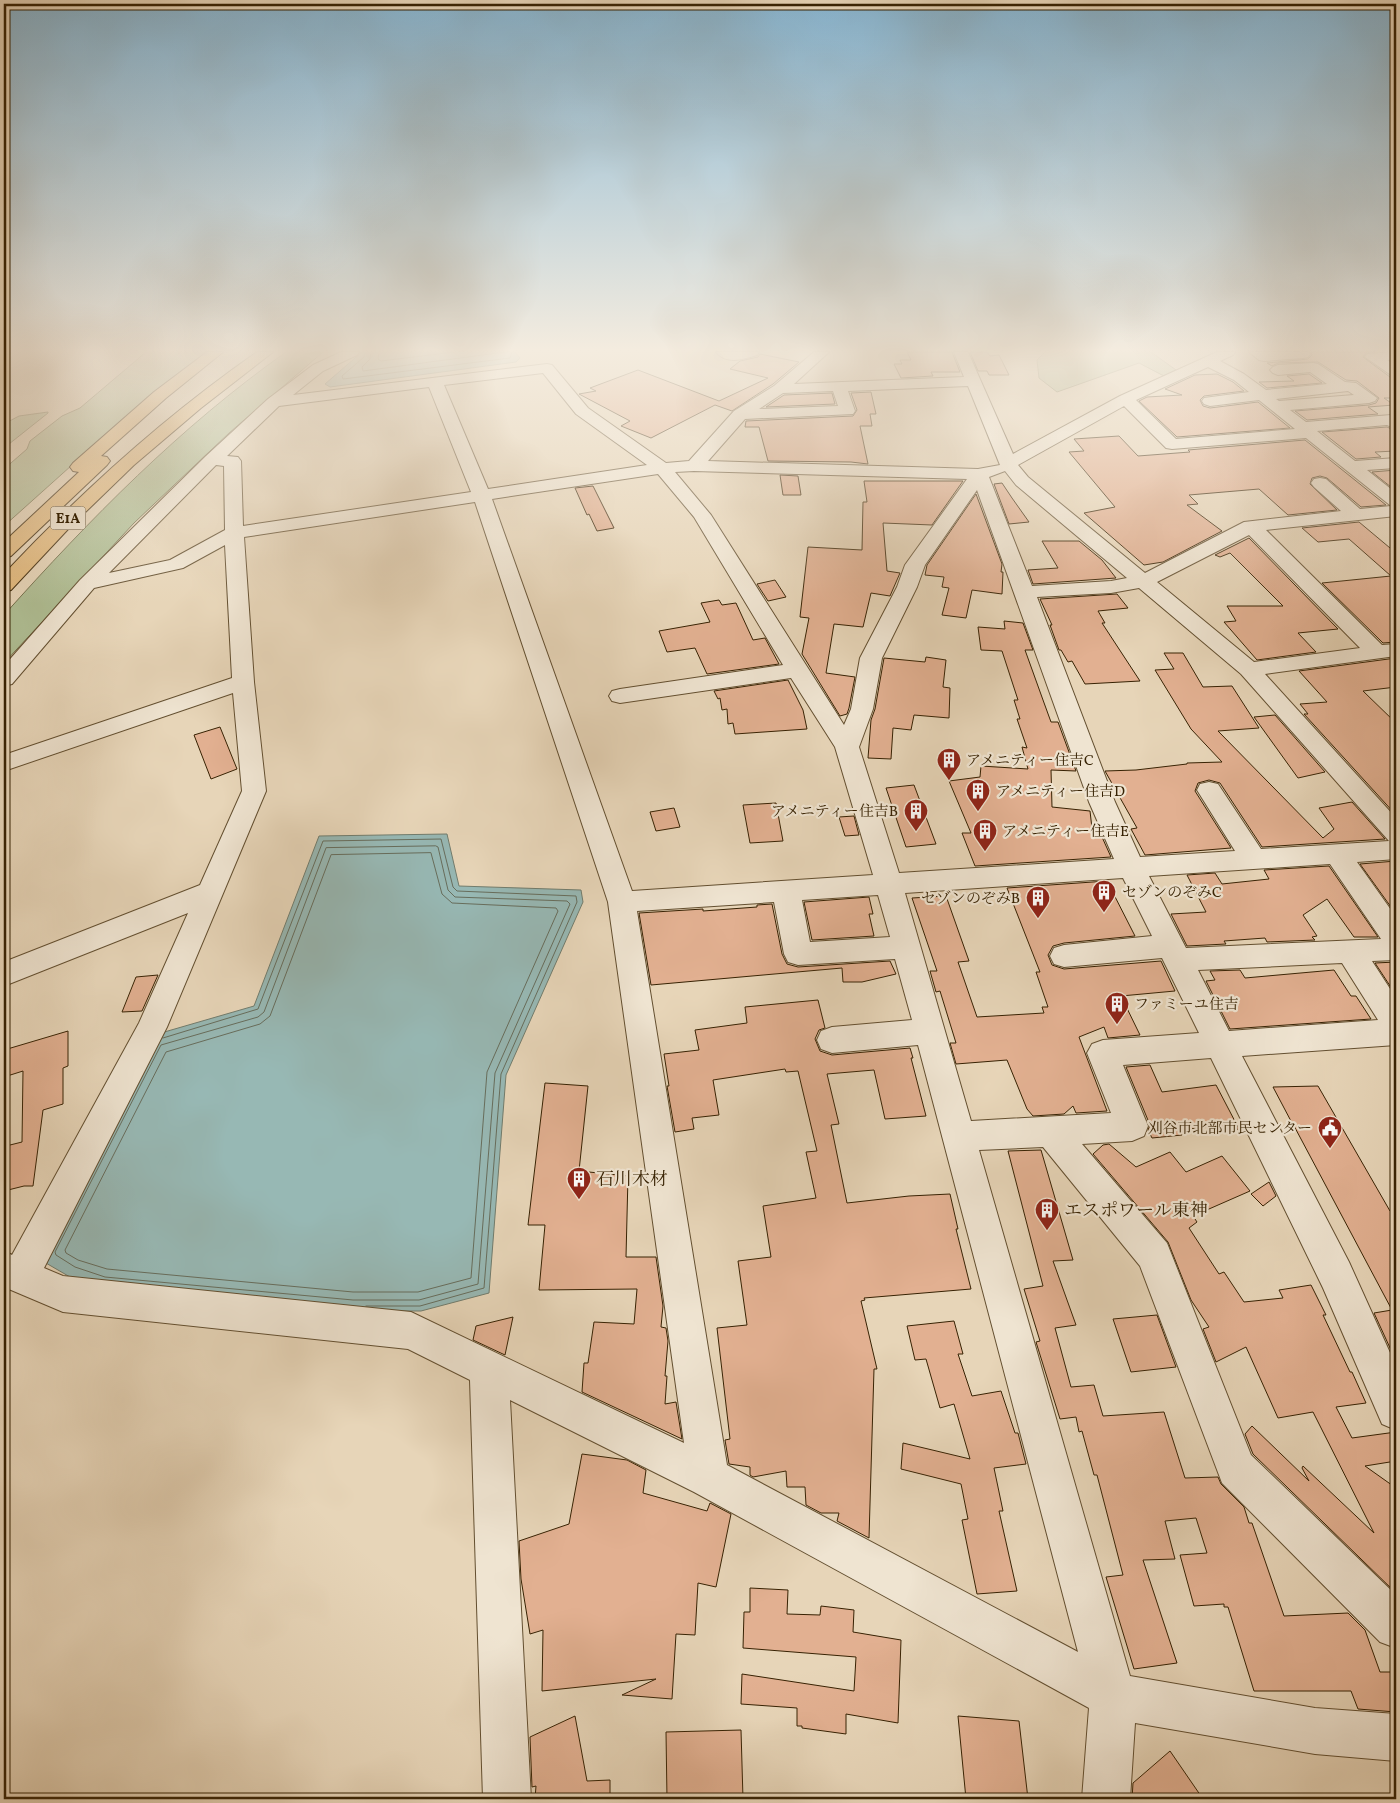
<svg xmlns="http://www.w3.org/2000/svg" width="1400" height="1803" viewBox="0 0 1400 1803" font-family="Vollkorn,'Noto Serif JP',serif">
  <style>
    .green { fill: #afbe94; stroke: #73704c }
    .water { fill: #97b8b4; stroke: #717c6d }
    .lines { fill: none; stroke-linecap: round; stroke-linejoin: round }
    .shore { stroke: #676d5c; stroke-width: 1 }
    .building { fill: #e2b091; stroke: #372203 }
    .minor-casing { stroke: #634f30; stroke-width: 2 }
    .highway-casing { stroke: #372203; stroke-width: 2 }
    .minor { fill: #efe4d1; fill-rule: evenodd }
    .highway { fill: #e4ba7c; fill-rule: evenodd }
    .labels { text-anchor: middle; stroke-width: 4.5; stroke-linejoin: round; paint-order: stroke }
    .shield { fill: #efe4d1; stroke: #6e5c41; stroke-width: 1 }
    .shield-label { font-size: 14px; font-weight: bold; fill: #372203 }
    .poi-label { font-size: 15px; fill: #372203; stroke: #efe4d1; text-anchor: start }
    .near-poi-label { font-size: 18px; fill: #372203; stroke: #efe4d1; text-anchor: start }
  </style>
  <rect width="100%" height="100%" fill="#e7d5b8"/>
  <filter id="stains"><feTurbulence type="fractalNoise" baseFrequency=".004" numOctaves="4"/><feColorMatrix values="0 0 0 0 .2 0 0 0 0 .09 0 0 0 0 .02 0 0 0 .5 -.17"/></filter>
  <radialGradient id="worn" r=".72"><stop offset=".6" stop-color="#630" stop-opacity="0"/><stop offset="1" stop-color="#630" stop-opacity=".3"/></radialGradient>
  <path class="green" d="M146,352H208L149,396L4,526V469L27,449L30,441L62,416L80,408Z
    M286,352H323L229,433L134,523L4,663V615C90,519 180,427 286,352Z
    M1045,352H1151L1176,370L1164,376L1139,363L1057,392L1039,378L1037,360Z
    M48,412V413L4,448V424L19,416Z"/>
  <path class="water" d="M362,352H515L520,358L516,362L330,387L325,384Z
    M447,834L459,886L581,890L583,902L506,1075L489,1293L421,1311H352L70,1277L39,1259L154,1035L254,1006L319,836Z"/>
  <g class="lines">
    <path class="shore" d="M365,352L364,357L342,376L343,379L510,358L512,352
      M371,352L370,359L362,367L363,371L505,352
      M379,352L378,359L381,361L454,352
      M436,846L438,847L448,890L455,897L567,901L570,904L495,1073L478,1284L419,1300H353L105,1277L75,1267L56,1255L55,1252L161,1045L258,1017L264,1012L326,848Z
      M431,853L442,894L452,903L556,908L558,911L487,1072L471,1278L418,1292H353L107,1269L78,1260L66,1253L65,1250L166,1052L260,1024L270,1016L331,855Z
      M163,1038L258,1009L323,841L441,839L453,887L457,891L576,896L577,902L501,1074L484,1288L420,1306H366"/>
  </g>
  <path class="building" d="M907,352H952L960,372H931L933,376L901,378L894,364H902L900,360H911Z
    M970,352H987L990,356L999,355L1009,375H989L987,371H978Z
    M1311,352H1375H1367L1363,357L1390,377L1396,379V398H1384L1394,405L1368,407L1378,414L1307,420L1295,411L1369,405L1376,403L1379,398L1357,381L1346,380L1318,362L1278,363L1272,366L1267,363L1308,359L1312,355Z
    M760,354L799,362L773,384L732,411L715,405L651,438L621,426L630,421L579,394L596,391L590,388L638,370L719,401L768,378L730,369L740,361L758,357Z
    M1217,374L1233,382L1244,391L1204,396L1200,400L1203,406L1210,408L1258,402L1290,428L1177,437L1139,401L1147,397L1182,395L1165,389L1195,375Z
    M1309,374L1322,383L1267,388L1259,382L1294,381L1287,376Z
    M871,392L876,414H870L872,426H860L868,464L851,462L768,461L759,427H745L746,421L853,416L857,410L851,393Z
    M832,393L835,404L766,407L784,395Z
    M1387,427L1396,431V451L1375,452L1381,457L1356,459L1322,432Z
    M1119,436L1138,456L1190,452L1188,450L1305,440L1386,505L1361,507L1327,478L1320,476L1312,478L1310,484L1337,510L1288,515L1259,489L1189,495L1198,504L1187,505L1222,531L1163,562L1144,565L1084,513L1115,507L1069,452L1084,451L1074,439Z
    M1396,470V491L1372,472Z
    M780,475L798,476L801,495H783Z
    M864,481H963L932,525L883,523L887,571L900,573L890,596L871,593L863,627L834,624L826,673L855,677L849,708L847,714L840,716L802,654L809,618L800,617L808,547L862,550L863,502H867Z
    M1002,483L1012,498L1029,522L1009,524L994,484Z
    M593,486L614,528L597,531L589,514L587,515L575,488Z
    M976,494L1002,564L1001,572H1003L1002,594L972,590L966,618L942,615L949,588L942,587L944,577L925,575L927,565Z
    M1359,522L1396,553V642L1383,643L1322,583L1391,576L1349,539L1318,542L1302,528Z
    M1249,538L1338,629L1298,633L1316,652L1257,660L1224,622L1236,621L1227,606H1283L1230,553L1220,557L1215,555Z
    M1042,541H1079L1102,560L1116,578L1033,584L1028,570L1058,568Z
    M775,580L786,597L768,601L757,584Z
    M1117,594L1128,608L1098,611L1105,623H1102L1140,681L1085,684L1072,661L1068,662L1061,650H1059L1050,625H1052L1040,599Z
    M719,600L722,605L736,603L753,640L765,638L779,664L707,674L695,648L667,652L659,631L710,622L701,603Z
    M1004,621L1023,623L1033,650H1025L1043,700L1051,722H1058L1076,771L1051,770L1052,807L1090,811L1093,837H1102L1111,857L975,866L962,833H971L949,781L980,777L981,766L1028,769L1022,747L1027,748L1017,719H1020L1014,700H1018L1002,651L981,650L978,627L1005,629Z
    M1164,653H1183L1203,687L1232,686L1259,728L1218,731L1323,838L1334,829L1319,808L1352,802L1385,839L1262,847L1220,783L1209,780L1198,783L1195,791L1231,848L1145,855L1131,829L1137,828L1105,771L1136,770L1187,764V763L1222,762L1191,729L1155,670L1174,669Z
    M926,657L946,660L943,687L950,688L949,718L914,715L911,730L893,728L891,759L868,758L871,720L875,709L884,658L925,662Z
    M1396,658V687L1363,691L1396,723V815L1304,714H1308L1300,704L1327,702L1299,671Z
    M788,680L803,710L807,729L735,734L733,723L728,724L727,709L722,710L720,698L718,699L714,691Z
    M1275,715L1325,772L1298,778L1254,717Z
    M220,727L237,769L211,779L194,735Z
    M914,785L936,844L906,847L886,788Z
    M776,803L783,841L750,843L743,805Z
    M674,808L680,827L656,831L650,812Z
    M854,816L859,835L845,836L839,817Z
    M1396,861V914L1360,864Z
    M1329,866L1378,937H1354L1327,899L1303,915L1317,936L1312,937L1315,940L1267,942L1265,938L1224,941L1226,944L1187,946L1171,914L1206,912L1187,875L1215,873L1222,884L1269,879L1264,870Z
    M1107,881L1135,936L1064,943L1053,946L1048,955L1052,965L1064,969L1161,961L1175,991L1121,996L1140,1035L1108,1038L1104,1027L1079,1037L1107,1111L1076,1113L1073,1106L1064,1114L1033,1116L1027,1109L1007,1060L956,1064L950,1043H956L940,991L936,992L930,971H937L912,898L946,896L969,961L958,962L977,1017L1044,1013L1042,1007H1048L1036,972H1040L1007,888Z
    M869,897L873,914H869L874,936L812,940L804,902Z
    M772,904L782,954L787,964L798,967L890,961L896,974L862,982H843L842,968L651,985L639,913L703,909V911L757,907V905Z
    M1396,962V995L1375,963Z
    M1240,970L1245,978L1334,970L1351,996H1356L1371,1019L1230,1029L1206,981L1215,980L1210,971Z
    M158,975L142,1011L122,1012L136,977Z
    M818,1000L825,1028L819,1030L815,1039L820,1051L832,1055L910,1048L913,1058H911L926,1116L885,1119L874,1070L827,1074L839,1124L831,1125L847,1203L909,1196L950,1194L958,1229H956L971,1289L864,1298L865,1300L861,1301L877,1369H874L869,1538L837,1521L839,1513H821L806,1505L805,1487H787L786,1471L753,1477L750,1475V1467L729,1464L725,1440L730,1439L717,1328L747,1325L738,1261L771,1257L763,1206L816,1198L806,1152L817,1151L798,1071L786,1072L785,1069L713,1080L719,1115L692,1118L694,1129L675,1132L667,1086H669L664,1054L699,1050L695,1030L747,1023L745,1007Z
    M68,1031V1066L63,1068V1104L43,1110L33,1186H24L4,1191L6,1146L22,1142L23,1071L4,1077V1050Z
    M1150,1065L1162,1092L1216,1085L1239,1129L1215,1131L1213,1126L1181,1130L1182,1135L1152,1138L1148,1130L1150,1125L1126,1067Z
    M545,1083L588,1086L579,1171L628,1176L626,1257H656L663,1306L661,1327L666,1328L668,1341L665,1376H667L665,1404L676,1402L682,1439L582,1392L584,1363H588L594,1322L634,1324L637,1289L539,1290L545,1225H528Z
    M1318,1086L1390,1211L1396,1210V1361L1374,1313L1392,1310L1293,1124L1294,1123H1292L1273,1087Z
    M1109,1144L1136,1167L1170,1152L1186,1172L1222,1156L1250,1191L1193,1216L1197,1222L1189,1228L1219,1274L1224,1272L1244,1302L1283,1298L1279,1290L1311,1285L1326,1315H1323L1350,1372H1352L1366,1403L1336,1407L1352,1438L1396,1432V1461L1365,1466L1396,1488V1593L1253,1454L1245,1434L1252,1426L1309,1481L1302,1468L1303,1466L1374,1533L1313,1412L1278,1418L1246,1347L1216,1362L1203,1329L1209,1327L1191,1300L1168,1242L1093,1154L1103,1145Z
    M1041,1150L1073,1260L1053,1261L1076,1325L1055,1328L1071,1387L1094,1385L1103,1416L1164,1412L1185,1478L1218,1477L1221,1484L1244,1507L1249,1523H1252L1284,1616L1348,1613L1365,1630L1380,1672H1396V1712L1358,1709L1351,1691H1254L1228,1607H1224V1604L1194,1606L1180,1555L1207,1553L1196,1518L1165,1521L1175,1559L1143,1560L1177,1663L1134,1669L1106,1577L1123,1575L1097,1475H1094L1082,1431L1079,1432L1076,1417L1060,1419L1036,1342L1040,1341L1024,1289L1043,1286L1008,1151Z
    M1269,1182L1276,1196L1263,1206L1251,1194Z
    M1157,1315L1176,1367L1131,1372L1113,1319Z
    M513,1317L505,1355L473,1340L476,1326Z
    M954,1321L963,1354H958L972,1396L1001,1391L1015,1433H1018L1026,1464L994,1468L1003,1511H999L1017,1591L977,1594L962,1520L968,1519L961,1484L901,1469L903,1443L970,1459L954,1404L940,1408L926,1359L915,1360L907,1326Z
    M582,1454L627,1460L646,1470L643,1493L707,1511L710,1503L731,1514L716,1587L698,1583L695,1635L676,1634L672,1699L622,1695L656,1679L542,1691L543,1630L530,1634L521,1579L519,1541L569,1524Z
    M750,1588L788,1590L787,1614L820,1615L821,1606L854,1610L853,1632L901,1640L898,1723L846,1714V1734L802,1728V1726H797V1708L741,1704L742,1674L854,1691L856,1657L743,1648L744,1612H750Z
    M575,1716L587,1781L610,1780V1799H535L536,1786L532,1787L530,1737Z
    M958,1716L1019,1721L1028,1799H966Z
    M741,1730L743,1799H667L666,1732Z
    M1170,1751L1203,1799H1132L1133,1783Z"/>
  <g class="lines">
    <defs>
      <path id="minor" d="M341,352H359L357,355L323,371L293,395L547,364L552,365L588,408L666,463L689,461L734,411L774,386L814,352H829L794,384L964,377L954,352H968L1013,454L1120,396L1217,352H1235L1233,355L1220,361L1244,374L1266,390L1327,384L1310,372L1278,375L1273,373L1270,370L1273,367L1278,365L1313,363L1318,364L1345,382L1356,383L1377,398L1375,401L1369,403L1290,410L1306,422L1391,415L1396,416V429L1387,425L1317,431L1355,461L1396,458V468L1367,470L1396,493V516L1266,530L1382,645L1396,644V656L1265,674L1396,818V859L1357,862L1396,917V960L1372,961L1396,998V1045L1242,1056L1349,1262L1396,1366V1430L1382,1424L1323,1288L1211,1058L1123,1065L1148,1126L1144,1136L1132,1141L1082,1144L1167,1243L1251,1455L1396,1595V1648L1380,1642L1222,1483L1140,1266L1043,1147L979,1150L1130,1676L1315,1708L1396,1714V1761L1315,1754L1135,1723L1130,1799H1082L1089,1708L694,1492L510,1400L531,1799H483L470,1380L408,1349L63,1312L4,1287V1251L12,1255L139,1023L188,913L4,986V962L200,885L242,791L233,693L4,771V755L232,678L225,545L183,568L94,588L12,684L4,686V666L80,580L206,456L268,399L313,365ZM1208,367L1234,380L1249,392L1204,398L1202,401L1204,404L1210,406L1259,400L1295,429L1176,439L1136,400ZM543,373L576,414L647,465L488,489L444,385ZM968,386L1000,465L978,469L708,461L745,419L853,414L855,411L848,391ZM429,387L471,492L243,526L241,461L238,457L227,456L279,406ZM833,391L838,406L759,409L783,393ZM1348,391L1354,395L1279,401L1276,399ZM1124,406L1166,448L1172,449L1306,438L1391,506L1360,509L1326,479L1320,478L1314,479L1311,483L1314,487L1341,511L1244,522L1145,573L1028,477L1018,465ZM216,465L224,466L225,530L170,560L109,573ZM694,471L967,479L905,565L897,587L860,658L851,709L844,725L711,515L675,472ZM1005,471L1016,485L1127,578L1111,581L1032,586L989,477ZM658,474L694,517L783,665L620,689L612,691L609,696L612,701L620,703L791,678L835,747L873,875L632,891L492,499ZM977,490L1089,802L1114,859L899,873L859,747L873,709L882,658L917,587L925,565ZM475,502L608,902L684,1443L411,1312L63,1276L44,1268L167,1027L266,791L254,682L244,537ZM1249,535L1360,648L1254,662L1157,582ZM1139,588L1241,674L1389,841L1261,849L1218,784L1209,782L1200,784L1197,790L1235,851L1140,857L1115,802L1037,597L1111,593ZM1330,864L1381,939L1186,948L1149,876ZM1123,878L1152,936L1064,945L1054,948L1050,956L1054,964L1064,967L1162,958L1199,1033L1103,1040L1092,1044L1087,1053L1111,1113L971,1121L905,893ZM878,895L890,937L810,942L802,900ZM774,902L784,954L788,962L798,965L895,959L912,1020L832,1027L821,1031L817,1040L821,1049L832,1053L918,1045L1078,1652L727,1465L637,911ZM1342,963L1378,1020L1229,1031L1198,970Z
        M716,352H759L757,355C744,359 726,365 716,352Z
        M1249,352H1309L1310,354L1308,357L1303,358L1264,361L1259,360Z
        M1396,352V359L1387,360L1396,366V377L1391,375L1365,357L1367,354Z"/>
      <path id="highway" d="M207,352H223L166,398L101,456L107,457L110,461L107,465L11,556L4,558V542L79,472L73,471L70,467L73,463L154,392Z
        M257,352H273L201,408L134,465L71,526L11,590L4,592V574C81,492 164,417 257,352Z"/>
    </defs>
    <use href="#minor" class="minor-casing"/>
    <use href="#highway" class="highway-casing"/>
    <use href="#minor" class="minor"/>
    <use href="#highway" class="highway"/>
  </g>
  <linearGradient id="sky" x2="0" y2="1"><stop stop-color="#87b6d3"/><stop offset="0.58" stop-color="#f4ecdf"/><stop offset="1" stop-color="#f4ecdf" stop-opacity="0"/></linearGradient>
  <rect width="1400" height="604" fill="url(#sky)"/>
  <defs>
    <symbol id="building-pin" viewBox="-11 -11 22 30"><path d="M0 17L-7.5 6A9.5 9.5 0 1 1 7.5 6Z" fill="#8f2418" stroke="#efe4d1"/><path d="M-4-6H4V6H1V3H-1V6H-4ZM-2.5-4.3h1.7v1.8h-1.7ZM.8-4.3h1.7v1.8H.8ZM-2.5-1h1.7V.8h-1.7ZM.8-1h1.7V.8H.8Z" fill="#fff"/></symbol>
    <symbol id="civic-pin" viewBox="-11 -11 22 30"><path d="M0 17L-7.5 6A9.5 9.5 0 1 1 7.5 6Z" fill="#8f2418" stroke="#efe4d1"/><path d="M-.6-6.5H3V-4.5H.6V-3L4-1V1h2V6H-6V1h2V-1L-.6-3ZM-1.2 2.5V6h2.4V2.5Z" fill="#fff"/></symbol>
  </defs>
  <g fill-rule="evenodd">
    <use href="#building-pin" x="935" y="746" width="28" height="38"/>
    <use href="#building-pin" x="964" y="777" width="28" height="38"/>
    <use href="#building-pin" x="902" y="797" width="28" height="38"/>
    <use href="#building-pin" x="971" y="817" width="28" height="38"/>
    <use href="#building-pin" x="1090" y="878" width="28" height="38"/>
    <use href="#building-pin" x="1024" y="884" width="28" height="38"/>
    <use href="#building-pin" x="1103" y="990" width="28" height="38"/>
    <use href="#civic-pin" x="1316" y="1114" width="28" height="38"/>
    <use href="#building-pin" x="565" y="1165" width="28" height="38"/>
    <use href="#building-pin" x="1033" y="1196" width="28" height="38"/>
  </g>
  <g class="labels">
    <rect class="shield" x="50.5" y="506.5" width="35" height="23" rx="4"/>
    <g class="shield-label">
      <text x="68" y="523">E1A</text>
    </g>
    <g class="poi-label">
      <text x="966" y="765">アメニティー住吉C</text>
      <text x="996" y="796">アメニティー住吉D</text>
      <text x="898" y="816" text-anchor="end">アメニティー住吉B</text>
      <text x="1002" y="836">アメニティー住吉E</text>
      <text x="1122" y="897">セゾンのぞみC</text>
      <text x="1020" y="903" text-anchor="end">セゾンのぞみB</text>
      <text x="1134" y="1009">ファミーユ住吉</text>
      <text x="1312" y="1133" text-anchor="end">刈谷市北部市民センター</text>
    </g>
    <g class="near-poi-label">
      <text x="596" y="1185">石川木材</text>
      <text x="1064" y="1216">エスポワール東神</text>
    </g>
  </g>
  <rect width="1400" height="1803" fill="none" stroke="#e7d5b8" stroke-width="20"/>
  <rect x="5" y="5" width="1390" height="1793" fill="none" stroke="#372203" stroke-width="2.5"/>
  <rect x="10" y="10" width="1380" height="1783" fill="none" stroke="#372203"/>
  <rect width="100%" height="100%" filter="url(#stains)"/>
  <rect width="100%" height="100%" fill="url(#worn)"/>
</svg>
